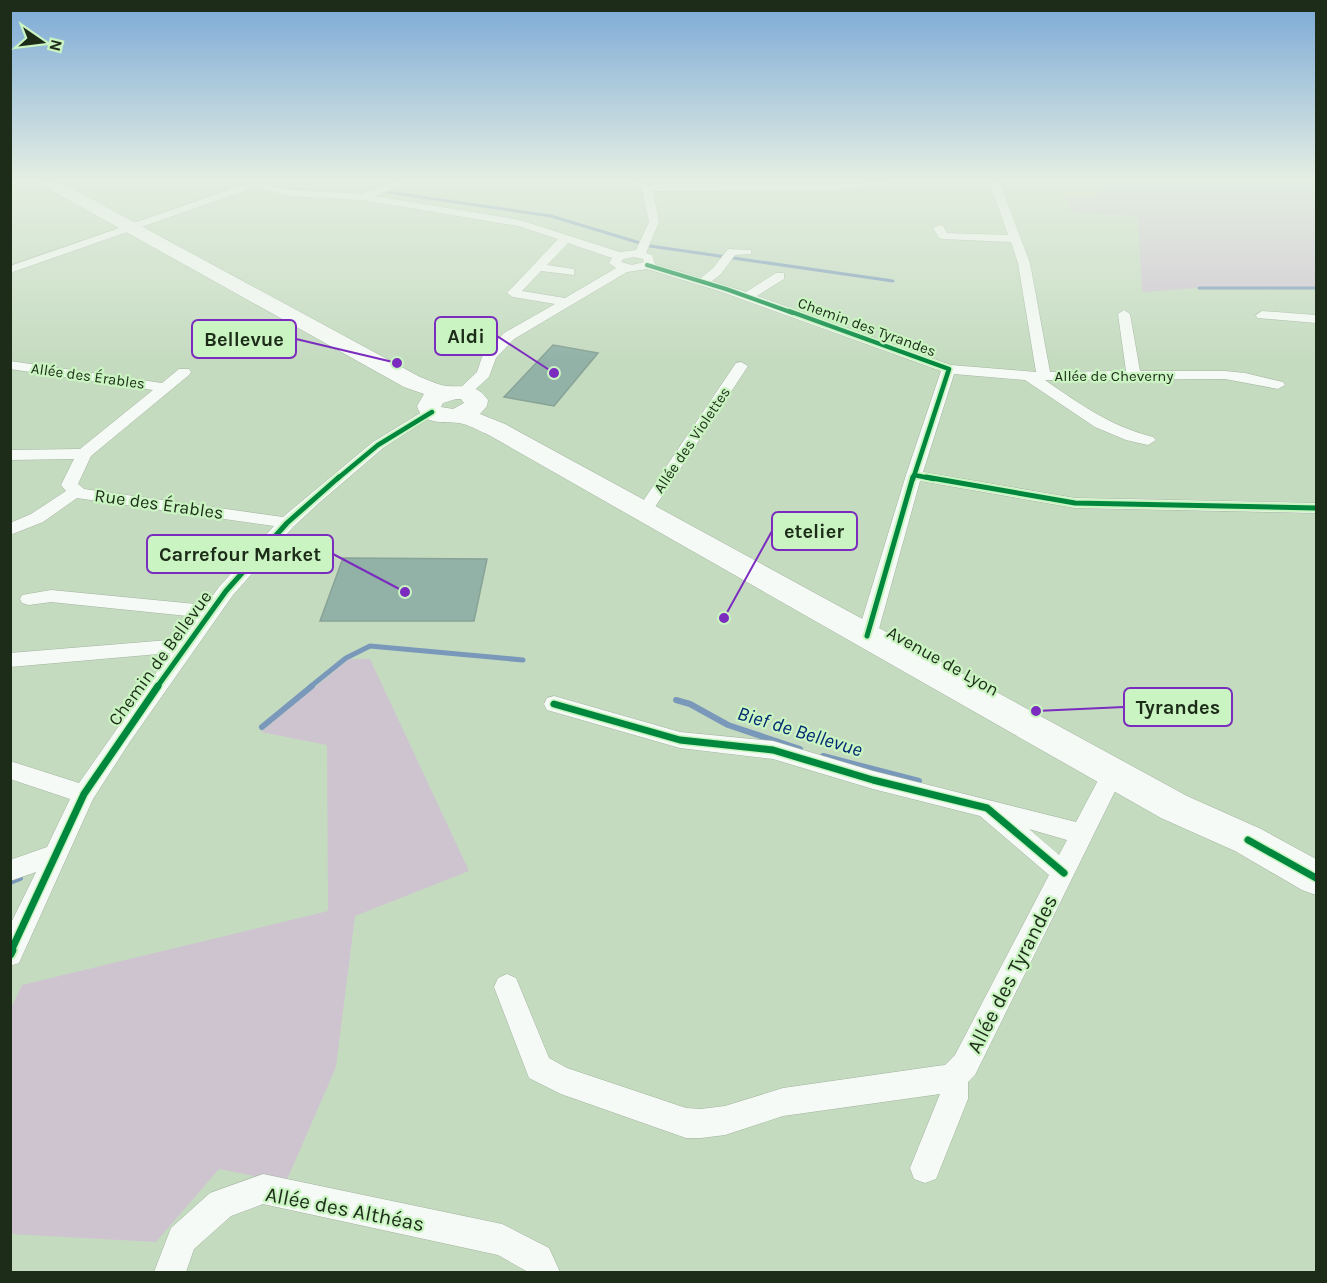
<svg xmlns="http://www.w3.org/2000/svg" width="1327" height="1283" viewBox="0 0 1327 1283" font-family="Karla,sans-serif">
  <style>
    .green { fill: #cec4d0 }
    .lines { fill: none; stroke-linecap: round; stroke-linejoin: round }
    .stream-far2 { stroke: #7998ba; stroke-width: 3 }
    .stream-far1 { stroke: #7998ba; stroke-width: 5 }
    .stream { stroke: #7998ba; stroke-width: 6 }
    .building { fill: #92b2a7; stroke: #88a297; stroke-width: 1.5 }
    .street-casing { stroke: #a3b4a0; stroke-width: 1 }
    .primary-casing { stroke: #a3b4a0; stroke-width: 1 }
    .street { fill: #f6faf6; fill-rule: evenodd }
    .primary { fill: #f6faf6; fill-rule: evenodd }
    .cycleway-far4-casing { stroke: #caf4c1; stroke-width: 6 }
    .cycleway-far3-casing { stroke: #caf4c1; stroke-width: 8 }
    .cycleway-far2-casing { stroke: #caf4c1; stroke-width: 9 }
    .cycleway-far1-casing { stroke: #caf4c1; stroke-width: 10 }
    .cycleway-casing { stroke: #caf4c1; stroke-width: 13 }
    .cycleway-far4 { stroke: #00873e; stroke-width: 4 }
    .cycleway-far3 { stroke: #00873e; stroke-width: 4.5 }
    .cycleway-far2 { stroke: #00873e; stroke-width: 5 }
    .cycleway-far1 { stroke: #00873e; stroke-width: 7 }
    .cycleway { stroke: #00873e; stroke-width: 9 }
    .labels { text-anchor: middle; stroke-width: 4.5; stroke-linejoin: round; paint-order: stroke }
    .far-street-label { font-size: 15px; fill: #1c2c19; stroke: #caf4c1 }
    .street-label { font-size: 18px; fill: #1c2c19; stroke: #caf4c1 }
    .water-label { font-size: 20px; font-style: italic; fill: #002a72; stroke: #caf4c1 }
    .near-street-label { font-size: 21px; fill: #1c2c19; stroke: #caf4c1 }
    .leader { fill: none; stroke: #7b2cbf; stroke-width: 2 }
    .callout-dot { fill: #7b2cbf; stroke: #caf4c1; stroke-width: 2 }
    .callout { fill: #caf4c1; stroke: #7b2cbf; stroke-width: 2 }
    .callout-label { font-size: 20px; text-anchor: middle; font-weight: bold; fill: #1c2c19 }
  </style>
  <rect width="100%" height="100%" fill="#c5dbc0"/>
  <path class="green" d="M1097,181H1316V288H1197L1142,292L1138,216L1074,213L1063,195H1101Z
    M349,659H370L469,871L355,916L336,1067L286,1182L219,1169L156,1242L11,1234L10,1010L22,985L328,911L327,745L261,732Z"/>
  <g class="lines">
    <path class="stream-far2" d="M387,192L551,216L650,246L893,281
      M1199,288H1316"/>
    <path class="stream-far1" d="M310,687L346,658L370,646L523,660"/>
    <path class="stream" d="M676,700L690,704L728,725L800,749
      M262,727L312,686
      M823,756L919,781
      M10,882L20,878"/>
  </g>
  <path class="building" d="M553,345L598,353L554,406L504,397Z
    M343,558L487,559L474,621H320Z"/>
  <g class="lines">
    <defs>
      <path id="street" d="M396,181H410L375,196L520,220L620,252L636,250L649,222L642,190L630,181H642L649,186L675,183L806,185L896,181L891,184L871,187L829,190L653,191L659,222L646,253L652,255L655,264L701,278L713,268L728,249L751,250V254L735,255L721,274L712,281L746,292L776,273H784V279L757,296L951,365L1036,372L1018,263L1011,242L943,239L939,238L933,228L939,225L943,226L947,233L1008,235L989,181H999L1030,263L1050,372L1126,371L1118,314L1124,310L1130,314L1140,371H1225L1245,373L1283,382L1285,385L1278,389L1225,379L1045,380C1081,405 1110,426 1153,437L1156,440L1148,445L1126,440L1095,427L1025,380L954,374L923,472L1075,498L1316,503V513L1075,508L920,481L877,636L874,641L867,643L860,641L857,636L906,475L941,371L722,292L647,269L627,272L514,339L496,358L489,377L469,395H459L457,392L459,389L477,372L482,357L504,333L555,304L513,297L507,293L558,239L518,226L362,200L289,196L261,188L266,185L289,190L361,194ZM568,243L612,258L609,263L616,268L565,298L522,291L541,271L574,275V269L547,265ZM634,257L643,259L644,262L632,265L621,262L623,259Z
        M243,185L248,188L247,190L10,273V266Z
        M1262,311L1316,315V323L1257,318L1256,315Z
        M10,361L162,383L179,369H189L191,372L189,375L91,456L78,484L84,489L283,517L373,442L427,409L432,408L439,412L383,448L320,502L293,527L233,595L129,743L93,799L19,963L10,966V925L36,872L10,881V860L47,847L70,799L10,779V761L79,783L170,653L10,667V653L181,639L197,617L51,602L29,605L22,603L20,599L22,595L51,590L206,605L219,587L274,526L77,498L43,522L10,535V523L31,514L66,491L61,485L74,459L10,460V450L80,449L153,390L10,369Z
        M741,362L748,366L651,513L649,517H637L635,513L736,363Z
        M554,696L680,732L773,741L873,771L1076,822L1105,767L1113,764L1121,767L1124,773L975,1075L968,1082V1099L936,1179L925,1183L914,1179L910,1168L940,1094L783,1116L725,1135L701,1138H686L561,1094L529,1078L494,987L498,978L507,974L516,978L549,1058L567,1068L686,1108L701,1109L725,1106L783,1088L937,1066L945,1065L955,1055L1049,875L980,816L873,789L773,759L680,748L547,710L544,704L547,698ZM1029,829L1067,840L1059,855Z
        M263,1174L502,1224L549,1248L560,1272H528L498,1255L263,1204L231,1216L194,1249L186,1272H154L171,1228L210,1193Z"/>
      <path id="primary" d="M38,181H58L420,377C429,380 440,386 448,386C465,387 477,384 488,400L487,406L480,414L505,424L1187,796L1261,829L1316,859V895L1302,890L1235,851L1161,818L487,434C479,431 468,424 459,423C444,421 423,426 417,406L424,394L404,387L40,184ZM456,399H461L464,403L453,409L441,407L443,403Z"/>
    </defs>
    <use href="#street" class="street-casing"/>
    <use href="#primary" class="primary-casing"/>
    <use href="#street" class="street"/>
    <use href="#primary" class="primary"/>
    <defs>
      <path id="cycleway-far4" d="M647,265L726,289L793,313"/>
      <path id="cycleway-far3" d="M789,311L949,369L913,479
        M914,475L934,479
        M337,479L378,445L432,412"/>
      <path id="cycleway-far2" d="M926,477L1075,503L1316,508
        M867,636L913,477
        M157,687L226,591L287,523L339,477"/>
      <path id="cycleway-far1" d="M554,704L680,740L773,750L873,780L987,808L1064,873
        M1248,840L1316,878
        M11,951L84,794L158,686"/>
      <path id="cycleway" d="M10,954L12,950"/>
    </defs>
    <use href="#cycleway-far4" class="cycleway-far4-casing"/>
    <use href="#cycleway-far3" class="cycleway-far3-casing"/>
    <use href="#cycleway-far2" class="cycleway-far2-casing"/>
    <use href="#cycleway-far1" class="cycleway-far1-casing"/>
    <use href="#cycleway" class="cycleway-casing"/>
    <use href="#cycleway-far4" class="cycleway-far4"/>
    <use href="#cycleway-far3" class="cycleway-far3"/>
    <use href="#cycleway-far2" class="cycleway-far2"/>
    <use href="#cycleway-far1" class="cycleway-far1"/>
    <use href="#cycleway" class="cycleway"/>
  </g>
  <linearGradient id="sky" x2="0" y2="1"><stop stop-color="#7ba9d6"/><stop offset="0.5" stop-color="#e5efe3"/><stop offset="1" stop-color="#e5efe3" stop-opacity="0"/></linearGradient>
  <rect width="1327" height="361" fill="url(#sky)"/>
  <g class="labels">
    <g class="far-street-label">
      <text transform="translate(867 327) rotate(20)" y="5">Chemin des Tyrandes</text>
      <text transform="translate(88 376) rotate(8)" y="5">Allée des Érables</text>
      <text x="1114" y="381">Allée de Cheverny</text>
      <text transform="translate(692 440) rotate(-56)" y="5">Allée des Violettes</text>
    </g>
    <g class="street-label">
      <text transform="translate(159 504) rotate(8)" y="6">Rue des Érables</text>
      <text transform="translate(160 658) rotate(-54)" y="6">Chemin de Bellevue</text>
      <text transform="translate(943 661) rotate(29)" y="6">Avenue de Lyon</text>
    </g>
    <g class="water-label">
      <text transform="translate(800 731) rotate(17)" y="7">Bief de Bellevue</text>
    </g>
    <g class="near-street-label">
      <text transform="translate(1012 974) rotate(-63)" y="7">Allée des Tyrandes</text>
      <text transform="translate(345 1209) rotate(11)" y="7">Allée des Althéas</text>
    </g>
  </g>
  <path class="leader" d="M554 373L497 336M397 363L296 339M724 618L772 531M405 592L333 554M1036 711L1124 707"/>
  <g class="callout-dot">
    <circle cx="554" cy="373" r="6"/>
    <circle cx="397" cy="363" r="6"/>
    <circle cx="724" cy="618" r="6"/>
    <circle cx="405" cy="592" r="6"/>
    <circle cx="1036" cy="711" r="6"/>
  </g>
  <g class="callout">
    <rect x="435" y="317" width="62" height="38" rx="6"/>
    <rect x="192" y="320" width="104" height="38" rx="6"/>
    <rect x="772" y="512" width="85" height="38" rx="6"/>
    <rect x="147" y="535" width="186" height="38" rx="6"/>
    <rect x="1124" y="688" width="108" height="38" rx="6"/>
  </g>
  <g class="callout-label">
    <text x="466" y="343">Aldi</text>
    <text x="244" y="346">Bellevue</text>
    <text x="814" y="538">etelier</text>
    <text x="240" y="561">Carrefour Market</text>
    <text x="1178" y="714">Tyrandes</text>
  </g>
  <rect width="1327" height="1283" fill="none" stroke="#1c2c19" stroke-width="24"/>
  <g transform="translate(42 42) rotate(104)" stroke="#caf4c1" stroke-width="4.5" paint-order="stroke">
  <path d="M0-4.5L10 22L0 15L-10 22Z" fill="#1c2c19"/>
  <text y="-9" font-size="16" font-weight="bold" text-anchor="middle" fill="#1c2c19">N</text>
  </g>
</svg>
